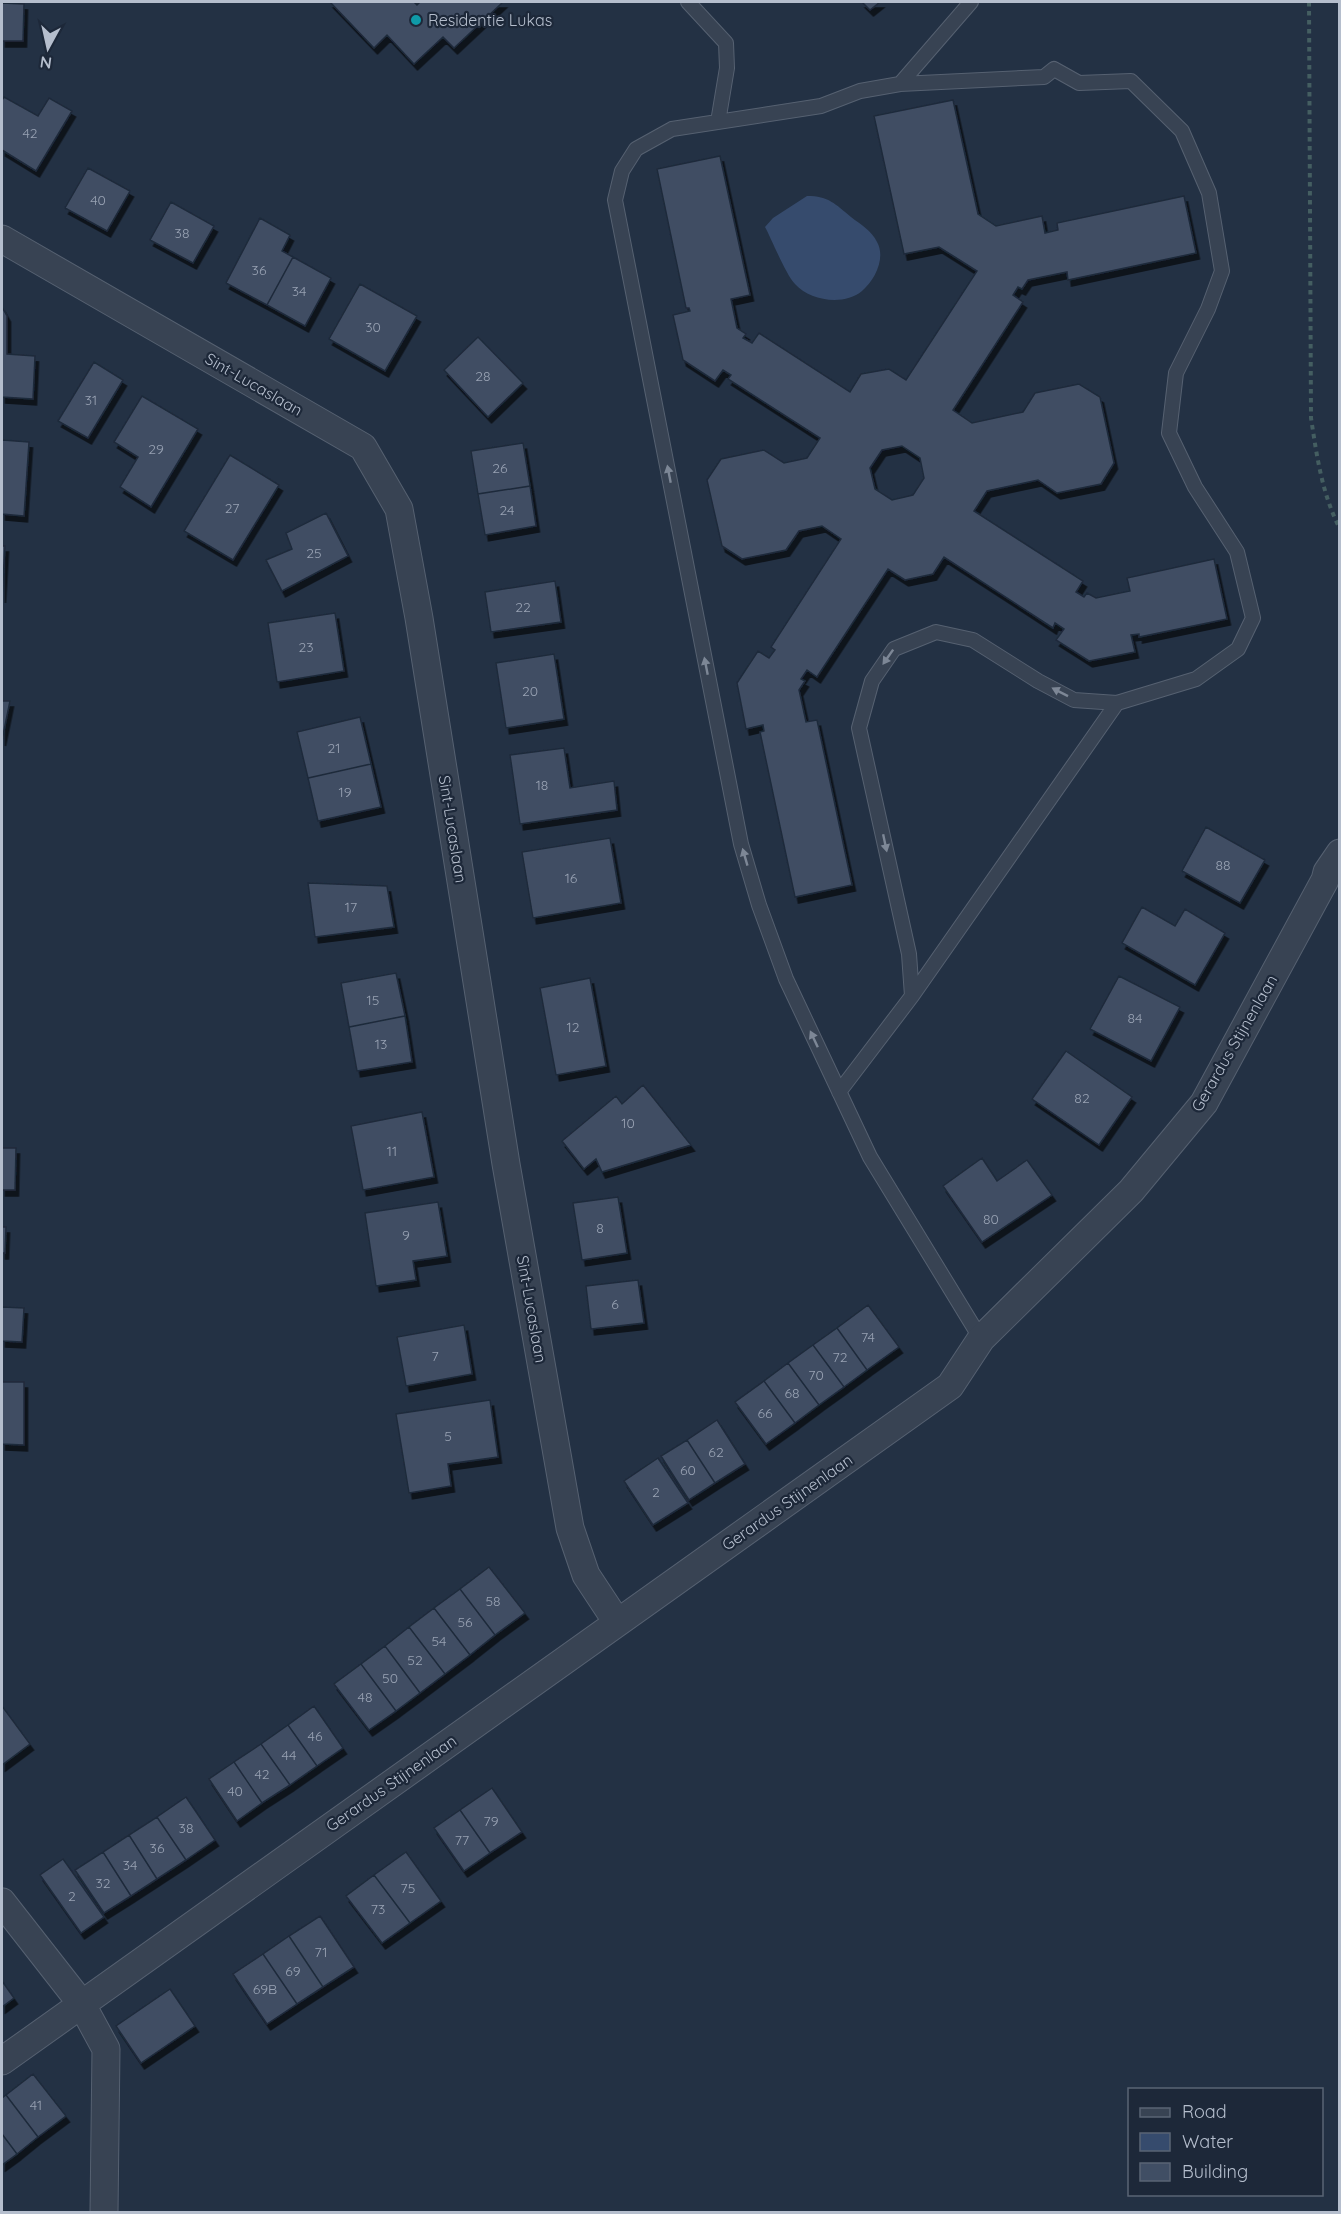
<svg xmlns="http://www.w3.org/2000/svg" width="1341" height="2214" viewBox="0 0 1341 2214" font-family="Quicksand,sans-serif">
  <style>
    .water { fill: #364b6d }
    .building { fill: #404e64; stroke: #1f2a3b; stroke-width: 1.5; fill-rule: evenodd; filter: url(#shadow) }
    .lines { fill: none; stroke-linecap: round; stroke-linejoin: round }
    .service-casing { stroke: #566171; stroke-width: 16 }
    .minor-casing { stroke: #566171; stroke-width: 29 }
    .path { stroke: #445e61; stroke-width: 4; stroke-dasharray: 4.5 4.5; stroke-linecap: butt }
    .service { stroke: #384353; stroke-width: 14 }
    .minor { stroke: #384353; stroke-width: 27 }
    .oneway { fill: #7d8796 }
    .culture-dot { fill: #0f9aa8; stroke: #1d2839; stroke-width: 2 }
    .labels { text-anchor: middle; stroke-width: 4.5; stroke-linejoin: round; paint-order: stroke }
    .number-label { font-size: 14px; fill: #98a2b3 }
    .poi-label { font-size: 16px; fill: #b5becd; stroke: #1d2839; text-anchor: start }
    .street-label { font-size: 16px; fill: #b5becd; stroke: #1d2839 }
  </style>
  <defs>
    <filter id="shadow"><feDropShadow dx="3.5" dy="6" stdDeviation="0" flood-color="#0009"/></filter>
  </defs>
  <rect width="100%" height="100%" fill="#233144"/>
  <path class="water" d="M807,196C829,196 835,204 851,217C860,224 872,231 877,242C886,258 875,280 862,291C844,306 810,301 795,284C786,275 772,240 765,227L773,218Z"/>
  <path class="building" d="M2,2V3L24,4L23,41H2Z
    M330,2H414L417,5L420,2H503L454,48L443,37L414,64L387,35L374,48Z
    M862,2H880L870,10Z
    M4,97L38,116L49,98L72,111L36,171L2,150V100Z
    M953,100L978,214L996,226L1042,216L1045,233L1058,230L1057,223L1184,196L1196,253L1068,280L1067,272L1028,280L1022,289L1018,287L1013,295L1023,302L953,410L972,423L1023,412L1035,393L1079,384L1100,397L1114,463L1101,484L1057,493L1038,480L987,491L974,511L1083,581L1076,592L1084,597L1087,593L1096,598L1130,591L1127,578L1214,559L1227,619L1139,637V634L1131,635L1135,652L1089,661L1056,640L1064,629L1055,623L1053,628L944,557L933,574L905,580L888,569L817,677L807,670L801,679L805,681L799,690L806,722L817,720L852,885L795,897L760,732L764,731L763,725L746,729L737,683L758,651L769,658L775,650L771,647L841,539L822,526L799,531L786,550L742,559L722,546L707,480L721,459L764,450L784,463L807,458L820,438L728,379L731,375L723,370L715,381L683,360L673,315L690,311L689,308H686L657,169L720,156L750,295L731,299L737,328L746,334L743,338L752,343L759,333L850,392L861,374L889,369L906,380L977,271L939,247L904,254L874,116ZM902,446L920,458L924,478L913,495L892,500L875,489L870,468L882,450Z
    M88,168L130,191L107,231L65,208Z
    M171,202L214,226L193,263L150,240Z
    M260,218L290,235L282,251L293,257L267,305L226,283Z
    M293,257L331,278L305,326L267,305Z
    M360,284L417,316L385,371L329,339Z
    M2,307L7,316V354L35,356L33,399L2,397Z
    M478,337L523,383L488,417L444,370Z
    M94,362L123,380L88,438L58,421Z
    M142,396L198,429L151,507L120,487L138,457L114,442Z
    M2,440L29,442L24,516L2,514Z
    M523,443L530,486L478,494L471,451Z
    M230,455L279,485L233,560L184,531Z
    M530,486L536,526L485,535L478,494Z
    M326,513L348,556L282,591L266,560L292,549L286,533Z
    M2,546H5L2,597Z
    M555,581L561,622L491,632L485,592Z
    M335,613L344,671L277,682L268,623Z
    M554,654L564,719L506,728L496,663Z
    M2,701H10L2,740Z
    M360,717L371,764L308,778L297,732Z
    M564,748L570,788L614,781L617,810L520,824L510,755Z
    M371,764L381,807L318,821L308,778Z
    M1206,827L1265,860L1240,903L1182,871Z
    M610,838L621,903L533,918L522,852Z
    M308,883L387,886L394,927L315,937Z
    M1142,907L1175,926L1185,909L1225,933L1195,985L1122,943Z
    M396,973L405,1016L349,1027L341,983Z
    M1119,976L1180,1007L1151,1061L1090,1029Z
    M590,978L606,1066L556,1075L540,988Z
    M405,1016L412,1062L357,1071L349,1027Z
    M1066,1051L1132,1097L1099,1145L1032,1099Z
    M643,1085L691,1145L602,1172L596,1159L584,1169L562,1141L616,1096L622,1104Z
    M422,1112L434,1177L363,1190L351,1126Z
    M2,1148H16L15,1190H2Z
    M982,1158L997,1181L1027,1160L1052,1195L982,1242L943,1186Z
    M618,1197L627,1253L582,1260L573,1203Z
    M438,1202L447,1256L413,1261L416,1280L376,1286L365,1213Z
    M2,1227H6L5,1253H2Z
    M638,1280L644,1323L591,1329L586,1286Z
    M868,1305L899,1347L867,1370L837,1328Z
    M2,1307L24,1308L22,1342L2,1341Z
    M464,1325L472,1374L406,1386L397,1337Z
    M837,1328L867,1370L844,1387L813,1345Z
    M813,1345L844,1387L819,1405L788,1363Z
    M788,1363L819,1405L795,1423L764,1381Z
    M764,1381L795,1423L766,1444L735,1402Z
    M2,1382H24V1445L2,1444Z
    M490,1400L498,1457L448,1464L451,1486L409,1493L396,1414Z
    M717,1420L745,1464L715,1483L687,1440Z
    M687,1440L715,1483L689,1500L661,1456Z
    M658,1458L688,1503L653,1525L624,1481Z
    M489,1567L525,1613L495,1635L460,1589Z
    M460,1589L495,1635L470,1655L434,1608Z
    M434,1608L470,1655L445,1674L409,1627Z
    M409,1627L445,1674L420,1693L385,1646Z
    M385,1646L420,1693L396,1711L361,1664Z
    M361,1664L396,1711L369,1730L334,1684Z
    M2,1706L30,1744L2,1765Z
    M314,1706L343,1748L317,1766L288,1725Z
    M288,1725L317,1766L290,1785L261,1744Z
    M261,1744L290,1785L262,1803L234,1762Z
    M234,1762L262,1803L237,1821L209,1779Z
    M492,1788L522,1832L490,1853L460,1810Z
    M186,1797L215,1840L186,1860L157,1817Z
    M460,1810L490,1853L464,1871L434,1828Z
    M157,1817L186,1860L157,1879L129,1835Z
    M129,1835L157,1879L131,1896L103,1852Z
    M103,1852L131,1896L104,1913L75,1870Z
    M406,1852L441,1901L410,1923L374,1875Z
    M63,1859L104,1917L81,1933L40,1875Z
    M374,1875L410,1923L382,1943L346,1896Z
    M320,1916L354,1967L323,1987L289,1936Z
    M289,1936L323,1987L297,2004L263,1954Z
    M263,1954L297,2004L267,2024L233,1974Z
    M2,1981L14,1998L2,2007Z
    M170,1989L195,2026L141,2063L116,2026Z
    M33,2074L66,2116L38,2137L6,2095Z
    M6,2095L38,2137L17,2154L2,2134V2098Z
    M2,2134L17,2154L2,2165Z"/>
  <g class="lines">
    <defs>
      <path id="service" d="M688,2L726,43L727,68L718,122
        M900,84L971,2
        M912,996L909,954L859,728L872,681L894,649L936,632L973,640L1038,681L1074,700L1117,703
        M839,1092L912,996L1117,703L1196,679L1238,649L1253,618L1237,552L1195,487L1169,433L1176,373L1208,309L1222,271L1209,193L1182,131L1131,81L1079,83L1054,69L1044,77L900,84L860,91L821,106L672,129L636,149L622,171L615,200L741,844L759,905L786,979L870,1157L981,1339"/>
      <path id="minor" d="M2,239L363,447L399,509L419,618L506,1164L570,1528L586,1575L617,1622
        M2,1902L81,2003L106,2049L104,2212
        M2,2061L950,1386L981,1339L1131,1191L1204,1103L1325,880L1327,872L1340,853"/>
    </defs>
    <use href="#service" class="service-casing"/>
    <use href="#minor" class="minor-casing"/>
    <path class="path" d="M1309,2L1311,418C1317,457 1322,494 1340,529"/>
    <use href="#service" class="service"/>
    <use href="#minor" class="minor"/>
  </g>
  <defs><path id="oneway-solid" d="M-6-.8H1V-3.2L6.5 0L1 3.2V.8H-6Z" transform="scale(1.5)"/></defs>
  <g class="oneway">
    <use href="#oneway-solid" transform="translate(669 474) rotate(-101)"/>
    <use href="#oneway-solid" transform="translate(888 657) rotate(125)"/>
    <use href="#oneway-solid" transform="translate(706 666) rotate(-101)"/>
    <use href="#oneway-solid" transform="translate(1060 692) rotate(-153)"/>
    <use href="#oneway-solid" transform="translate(885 843) rotate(78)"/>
    <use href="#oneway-solid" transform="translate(745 857) rotate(-106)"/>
    <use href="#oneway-solid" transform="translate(814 1039) rotate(-115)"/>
  </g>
  <circle class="culture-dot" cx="416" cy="20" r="6"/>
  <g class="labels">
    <g class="number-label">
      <text x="30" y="138">42</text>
      <text x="98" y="205">40</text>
      <text x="182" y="238">38</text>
      <text x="259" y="275">36</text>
      <text x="299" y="296">34</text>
      <text x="373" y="332">30</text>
      <text x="483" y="381">28</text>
      <text x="91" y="405">31</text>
      <text x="156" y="454">29</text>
      <text x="500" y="473">26</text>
      <text x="232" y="513">27</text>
      <text x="507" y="515">24</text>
      <text x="314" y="558">25</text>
      <text x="523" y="612">22</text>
      <text x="306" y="652">23</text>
      <text x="530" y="696">20</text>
      <text x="334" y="753">21</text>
      <text x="542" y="790">18</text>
      <text x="345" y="797">19</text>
      <text x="1223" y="870">88</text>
      <text x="571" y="883">16</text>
      <text x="351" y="912">17</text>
      <text x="373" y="1005">15</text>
      <text x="1135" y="1023">84</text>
      <text x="573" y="1032">12</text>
      <text x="381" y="1049">13</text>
      <text x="1082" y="1103">82</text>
      <text x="628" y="1128">10</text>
      <text x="392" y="1156">11</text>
      <text x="991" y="1224">80</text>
      <text x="600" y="1233">8</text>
      <text x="406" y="1240">9</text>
      <text x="615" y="1309">6</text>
      <text x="868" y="1342">74</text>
      <text x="435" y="1361">7</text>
      <text x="840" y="1362">72</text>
      <text x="816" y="1380">70</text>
      <text x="792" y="1398">68</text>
      <text x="765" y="1418">66</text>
      <text x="448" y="1441">5</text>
      <text x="716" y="1457">62</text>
      <text x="688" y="1475">60</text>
      <text x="656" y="1497">2</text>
      <text x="493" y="1606">58</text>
      <text x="465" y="1627">56</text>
      <text x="439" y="1646">54</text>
      <text x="415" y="1665">52</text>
      <text x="390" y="1683">50</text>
      <text x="365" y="1702">48</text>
      <text x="315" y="1741">46</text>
      <text x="289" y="1760">44</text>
      <text x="262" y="1779">42</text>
      <text x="235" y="1796">40</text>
      <text x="491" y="1826">79</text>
      <text x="186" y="1833">38</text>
      <text x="462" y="1845">77</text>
      <text x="157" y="1853">36</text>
      <text x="130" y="1870">34</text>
      <text x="103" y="1888">32</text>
      <text x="408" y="1893">75</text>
      <text x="72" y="1901">2</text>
      <text x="378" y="1914">73</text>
      <text x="321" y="1957">71</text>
      <text x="293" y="1976">69</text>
      <text x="265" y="1994">69B</text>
      <text x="36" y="2110">41</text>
    </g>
    <g class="poi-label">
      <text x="428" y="26">Residentie Lukas</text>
    </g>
    <g class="street-label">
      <text transform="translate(254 384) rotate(30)" y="6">Sint-Lucaslaan</text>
      <text transform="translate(453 829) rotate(81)" y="6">Sint-Lucaslaan</text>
      <text transform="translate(1234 1043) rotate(-60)" y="6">Gerardus Stijnenlaan</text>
      <text transform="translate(532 1309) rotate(80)" y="6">Sint-Lucaslaan</text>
      <text transform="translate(787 1502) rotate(-35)" y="6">Gerardus Stijnenlaan</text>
      <text transform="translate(391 1783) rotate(-35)" y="6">Gerardus Stijnenlaan</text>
    </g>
  </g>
  <rect width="1341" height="2214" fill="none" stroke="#b5becd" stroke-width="6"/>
  <rect x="1128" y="2088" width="195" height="108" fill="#1d2839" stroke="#5a6474" stroke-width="1.5"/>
  <rect x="1140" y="2108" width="30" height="9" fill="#384353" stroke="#5a6474" stroke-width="1.5"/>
  <text x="1182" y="2118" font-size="18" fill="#b5becd">Road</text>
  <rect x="1140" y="2133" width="30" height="18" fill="#364b6d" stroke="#5a6474" stroke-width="1.5"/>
  <text x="1182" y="2148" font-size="18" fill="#b5becd">Water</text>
  <rect x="1140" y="2163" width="30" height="18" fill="#404e64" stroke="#5a6474" stroke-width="1.5"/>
  <text x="1182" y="2178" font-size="18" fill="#b5becd">Building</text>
  <g transform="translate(48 48) rotate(188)" stroke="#1d2839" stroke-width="4.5" paint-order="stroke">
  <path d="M0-4.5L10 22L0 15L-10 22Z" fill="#b5becd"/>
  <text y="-9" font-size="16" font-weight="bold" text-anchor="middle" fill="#b5becd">N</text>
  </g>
</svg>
